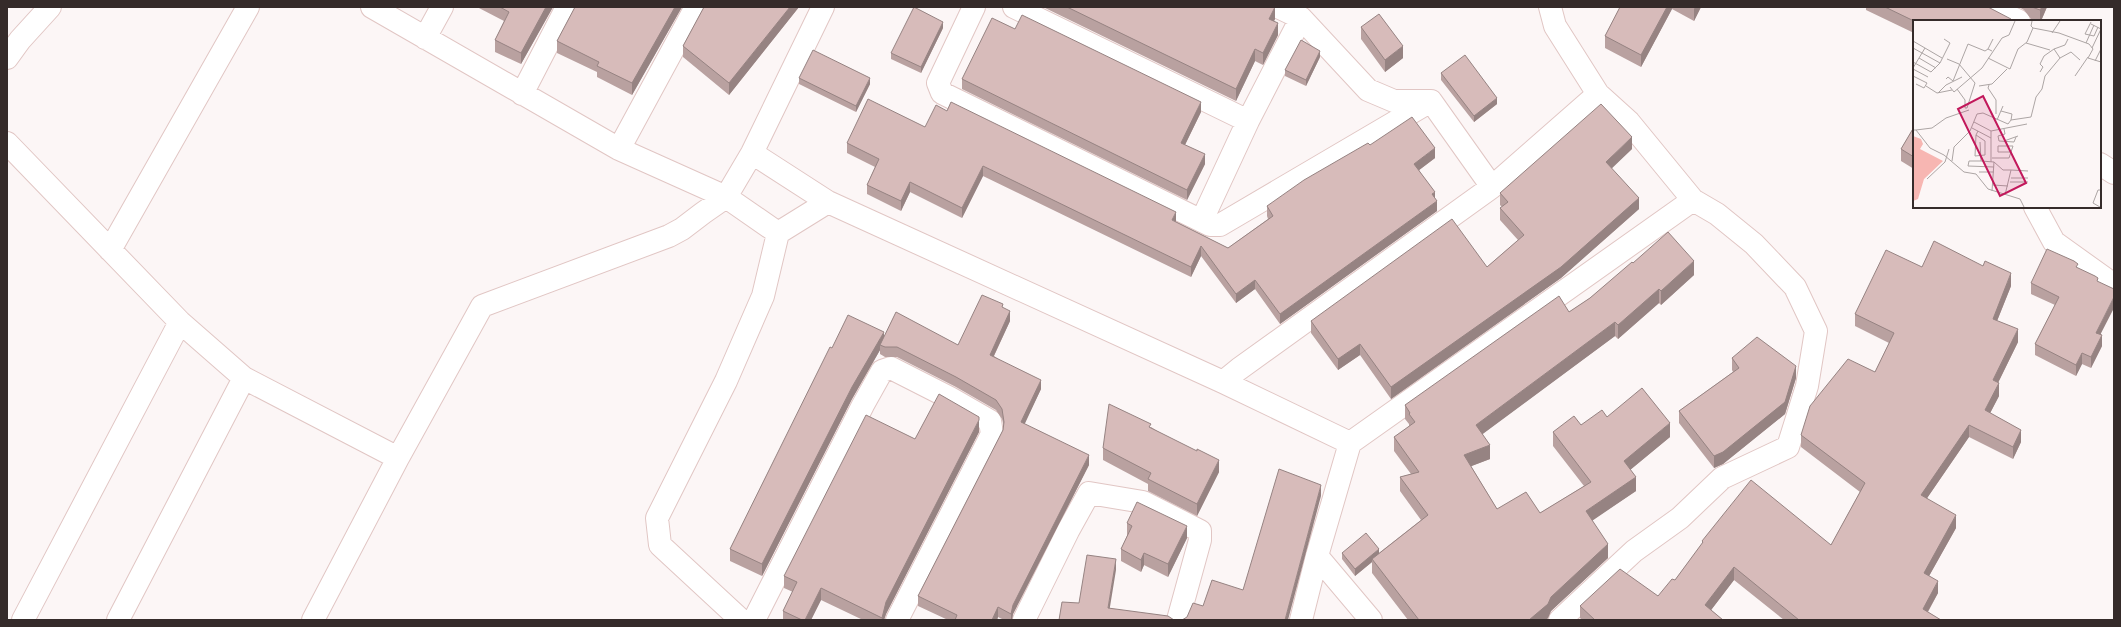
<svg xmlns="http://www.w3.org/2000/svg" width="2121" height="627" viewBox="0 0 2121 627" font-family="'Work Sans',sans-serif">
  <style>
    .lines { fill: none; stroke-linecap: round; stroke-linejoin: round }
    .minor-casing { stroke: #e1c6c4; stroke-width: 24 }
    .minor { stroke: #fff; stroke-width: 22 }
    .wall { fill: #b9a1a0 }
    .shaded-wall { fill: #968382 }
    .building { fill: #d7bbba; stroke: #968382 }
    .inset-road { fill: none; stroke: #aca5a4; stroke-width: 1 }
    .view { fill: #c2185b; fill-opacity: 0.15; stroke: #c2185b; stroke-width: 2 }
    .inset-edge { fill: none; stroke: #352b2a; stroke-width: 2 }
  </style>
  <rect width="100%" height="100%" fill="#fcf6f6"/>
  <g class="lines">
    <defs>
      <path id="minor" d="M372,7L619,149L726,197L778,233
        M974,7L938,83L942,93L1210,225H1220L1431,101
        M1014,7L1248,121
        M1278,7L1301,18L1368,90L1394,101H1431L1492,187
        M1550,7L1555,26L1598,94L1629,122L1693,200L1717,214L1754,244L1795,287L1816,331L1807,386L1788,447L1722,478L1680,518L1634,551L1560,620
        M1989,7L2019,21
        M425,38L442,7
        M7,58L20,40L50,7
        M522,94L567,7
        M7,143L180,322L244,378L398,458L482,306L669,236L682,229L703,213L726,197L752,153L823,7
        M619,149L696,7
        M752,153L828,202L1223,382L1350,443L1693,200
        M2100,164L2114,173
        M2035,207L2054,242L2114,285
        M1202,220L1248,121L1301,18
        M110,250L248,7
        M1223,382L1239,369L1492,187L1598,94
        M1317,556L1371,620
        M23,620L180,322
        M118,620L244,378
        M313,620L398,458
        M741,620L660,545L657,518L726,381L763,296L778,233L828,202
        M754,620L863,405L882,371L891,368L950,398L990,421L992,434L897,620
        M1024,620L1068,531L1089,493L1143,502L1200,531V540L1178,620
        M1301,620L1317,556L1350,443"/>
    </defs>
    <use href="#minor" class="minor-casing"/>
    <use href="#minor" class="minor"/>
  </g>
  <path class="wall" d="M477,7H553L521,64L495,52V40L504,21Z
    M575,7H682L632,95L597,77V72L557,53V41Z
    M704,7H799L729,95L683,57V46Z
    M1043,7H1274L1275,19L1274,21L1278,35L1263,65L1255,61L1236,101Z
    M1620,7H1701L1694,21L1672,9L1641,67L1605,48V36Z
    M1866,7H1988L2011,21H1914V33L1866,10Z
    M2019,7H2047L2041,21H2037L2031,19L2024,10Z
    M1361,27L1403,58L1385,72L1361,39Z
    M943,28L921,73L891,59V53Z
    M1015,29L1201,112L1185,145L1205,164L1187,200L962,89V79Z
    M1320,57L1306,86L1285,76V70Z
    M1441,73L1497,104L1474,122L1441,80Z
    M799,78L870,84L856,112L799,84Z
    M925,127L1176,222L1228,248L1268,219L1267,216V206L1370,145L1435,158L1419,170L1435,198L1437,211L1280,324L1255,289L1236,303L1201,256L1191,277L983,176L962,218L910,192L901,211L867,194V185L875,167L847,153V143Z
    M1914,127V169L1901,161V149Z
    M1632,149L1611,168L1639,209L1561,278L1391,399L1360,355L1338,370L1311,333V321L1487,267L1518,240L1500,220V208L1502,207L1500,205V193Z
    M1633,263L1694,275L1661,305L1659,303L1618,339L1615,336L1482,434L1490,459L1471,466L1497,509L1540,513L1584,486L1553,446V432L1581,425L1607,417L1670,437L1630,470L1636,491L1592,520L1608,558L1551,611L1548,618L1546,620H1408L1372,573V562L1355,576L1342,559V553H1379L1421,520L1400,491V477L1411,474L1394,451V437L1409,427V424L1405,419V405L1569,312L1590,298Z
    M1922,267L2011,286L1997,321L2018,342L1998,383L1999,396L1990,413L2021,442L2013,459L1969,437L1927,498L1956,528L1929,576L1938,593L1928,612L1941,620H1784L1734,580L1711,610L1723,620H1582L1580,618V606L1658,596L1675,580L1702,544V541L1831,545L1860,492L1801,447V435L1875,372L1889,343L1855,326V314Z
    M2078,268L2098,282L2101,335L2102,346L2091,368L2082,364L2076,376L2035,355V344L2055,305L2031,294V283Z
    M1003,308L1010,321L994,356L1041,389L1024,424L1089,465L1013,614L1012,620H1004L998,617L997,620H948L918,606V596L1003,430L1004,427L1002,419L996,410L956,387L897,357H885L880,354V350L852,399L762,576L730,561V549L832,348L884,338L958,345Z
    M1732,358L1796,378L1785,414L1723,464L1714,468L1679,423V411L1733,372L1732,370Z
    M1151,427L1219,472L1197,516L1148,491V484L1103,460V448Z
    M979,432L886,614L884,620H863L821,600L811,620H783V611L793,592L784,588V576L915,439Z
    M1127,523L1187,538L1168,577L1144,565L1141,572L1121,561V549L1127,536Z"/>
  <path class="shaded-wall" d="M546,7H553L521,64V53Z
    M675,7H682L632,95V83Z
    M790,7H799L729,95V83Z
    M1275,7V19L1269,31V19Z
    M1667,7H1672V9L1641,67V55Z
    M1695,7H1701L1694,21V9Z
    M2042,7H2047L2041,21H2040V10Z
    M943,22V28L921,73V67Z
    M1278,23V35L1263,65V53Z
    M1403,46V58L1385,72V60Z
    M1255,49V61L1236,101V89Z
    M1320,51V57L1306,86V80Z
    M870,78V84L856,112V106Z
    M1497,98V104L1474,122V116Z
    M1201,102V112L1181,153V143Z
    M1632,137V149L1606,174V162Z
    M1435,148V158L1414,174V164Z
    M1205,154V164L1187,200V190Z
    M983,166V176L962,218V208Z
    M910,182V192L901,211V201Z
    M1435,192V202L1432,194Z
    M1639,198V209L1561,278L1391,399V387Z
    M1437,201V211L1280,324V314Z
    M1176,212V222L1172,220Z
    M1201,246V256L1191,277V267Z
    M1694,261V275L1661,305V291Z
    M2011,273V286L1993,331V319Z
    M1255,280V289L1236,303V294Z
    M1659,289V303L1618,339V325Z
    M2114,297V308L2096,343V333Z
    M1010,311V321L990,364V355Z
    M1615,322V336L1476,439V425Z
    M2018,329V342L1993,393V380Z
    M884,332V344L880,345V350L852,399L762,576V564L852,387Z
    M2102,335V346L2091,368V357Z
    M1360,344V355L1338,370V359Z
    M2082,353V364L2076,376V365Z
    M1796,366V378L1785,414L1723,464L1714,468V456Z
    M1041,380V389L1021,432V422Z
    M1999,383V396L1985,423V410Z
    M979,420V432L886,614L884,620H882V618L886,602Z
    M1670,423V437L1624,475V461Z
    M1969,425V437L1921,507V495Z
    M2021,430V442L2013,459V447Z
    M1490,445V459L1464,469V455Z
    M1089,455V465L1013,614L1012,620H1011V614L1013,605Z
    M1219,460V472L1197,516V504Z
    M1636,477V491L1586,525V511Z
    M1321,485V496L1288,620H1285Z
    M1956,515V528L1924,585V573Z
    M1187,526V538L1168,577V564Z
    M1608,544V558L1551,611L1548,618L1546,620H1529L1551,597Z
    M1379,549V555L1372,559V562L1355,576V569Z
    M1144,553V565L1141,572V560Z
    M1116,559V570L1108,619V608Z
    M1734,567V580L1705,618V605Z
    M1938,581V593L1923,620V609Z
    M821,588V600L811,620H805Z
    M998,607V617L997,620H992Z"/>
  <path class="building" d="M500,7H546L521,53L495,40L509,12Z
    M575,7H675L632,83L597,66L599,62L557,41Z
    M704,7H790L729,83L683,46Z
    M914,7L943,22L921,67L891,53Z
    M1067,7H1275L1269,19L1278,23L1263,53L1255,49L1236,89Z
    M1620,7H1667L1641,55L1605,36Z
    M1885,7H1988L2011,19V21H1914Z
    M2032,7H2042L2040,10Z
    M1379,14L1403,46L1385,60L1361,27Z
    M1022,15L1201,102L1181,143L1205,154L1187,190L962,79L992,18L1015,29Z
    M1301,40L1320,51L1306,80L1285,70Z
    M813,50L870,78L856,106L799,78Z
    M1465,55L1497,98L1474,116L1441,73Z
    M868,99L925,127L936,105L947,111L951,102L1176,212L1172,220L1228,248L1273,216L1267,206L1304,180L1368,143L1370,145L1412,117L1435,148L1414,164L1435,192L1432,194L1437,201L1280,314L1255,280L1236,294L1201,246L1191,267L983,166L962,208L910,182L901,201L867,185L879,159L847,143Z
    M1601,104L1632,137L1606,162L1639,198L1561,267L1391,387L1360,344L1338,359L1311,321L1452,219L1487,267L1524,235L1500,208L1508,202L1500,193Z
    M1914,127V157L1901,149Z
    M1668,232L1694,261L1661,291L1659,289L1618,325L1615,322L1476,425L1490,445L1464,455L1497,509L1526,492L1540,513L1591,482L1553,432L1574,416L1581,425L1602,410L1607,417L1642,388L1670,423L1624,461L1636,477L1586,511L1608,544L1551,597L1548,604L1529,620H1419L1372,559L1428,515L1400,477L1419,472L1394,437L1415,422L1409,414L1410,413L1405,405L1559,296L1569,312L1590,298L1632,262L1633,263Z
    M1934,241L1983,266L1985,261L2011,273L1993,319L2018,329L1993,380L1999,383L1985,410L2021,430L2013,447L1969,425L1921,495L1956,515L1924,573L1938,581L1923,609L1941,620H1799L1734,567L1705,605L1723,620H1595L1580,606L1620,569L1658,596L1672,579L1675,580L1703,542L1702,541L1751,480L1831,545L1865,483L1801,435L1810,406L1848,359L1875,372L1894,333L1855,314L1886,250L1922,267Z
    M2047,249L2074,261L2078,264L2076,267L2095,276L2098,278L2097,281L2114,289V297L2096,333L2102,335L2091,357L2082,353L2076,365L2035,344L2059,297L2031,283Z
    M982,295L1003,304L1002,307L1010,311L990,355L1041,380L1021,422L1089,455L1013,605L1011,614L998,607L992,620H955L957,615L918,596L1003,430L1004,422L1002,409L996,400L956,377L897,347H885L880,345L896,312L958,345Z
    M848,315L884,332L852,387L762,564L730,549L830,347L832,348Z
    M1757,337L1796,366L1785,402L1723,452L1714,456L1679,411L1739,368L1732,358Z
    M939,394L979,417V420L886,602L882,618L821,588L805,620H802L783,611L797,582L784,576L866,415L915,439Z
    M1109,404L1151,424L1149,427L1197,451V449L1219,460L1197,504L1148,479L1151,473L1103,448Z
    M1279,469L1321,485L1285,620H1182L1187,617L1193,603L1203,606L1212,580L1243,590Z
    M1137,502L1187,526L1168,564L1144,553L1141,560L1121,549L1132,526L1127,523Z
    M1366,533L1379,549L1355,569L1342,553Z
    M1087,555L1116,559L1108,608L1168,616L1174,620H1059L1062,602L1079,603Z"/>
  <g transform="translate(1913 20)">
    <rect width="188" height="188" fill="#fcf6f6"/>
    <path d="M0,116L8,119L10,124L7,129L30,141L11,159L5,179L0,181Z" fill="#f7b6b2"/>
    <path class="inset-road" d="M119,1L118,6L120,8L146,13L176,24L180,29L175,38L188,42M178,2L172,14L181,16L185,7M178,4L188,9L179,28M139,13L147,1M0,21L29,38M113,23L137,30M173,23L181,5M0,28L27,43L37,23L31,19M79,31L75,29L80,19M6,38L23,48M75,38L97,49L105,29L114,22L120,8M147,38L158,32L167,40M34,39L46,44L62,63L54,88H52V80L44,69M182,41L188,29M0,42L18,52L27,43M0,48L12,28M0,49L15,57M127,52L130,47L127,44L131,36L141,29M0,56L14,63L11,68L3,64M162,56L175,37M33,59L35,57L40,61L55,24L72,31L75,29M76,65L75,68L83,80V94M13,66L24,73L39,70M66,66L79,64L94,49M37,67L41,72L69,48L89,18L96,15L102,1M25,73L33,65L49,57M88,91L99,94L98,100M84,100L90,86M61,102L78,111V142M59,108L78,118M91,109L92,114L85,116L86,121L101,122L103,117M0,110H3L17,128L31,135L51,152L63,154L75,169L107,179L111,187M3,110L19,108L33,98L56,90M78,111L114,104M63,115L72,121V135L62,136L63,115L65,111M91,121L105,116M67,122L68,141L81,142L90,150H98L92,175M79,138H96L100,126H85V132H98M39,141L41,127L57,111L64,94L70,93L95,104L98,100L118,97L123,77L129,69L132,56L147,38L141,29L152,25L155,19M68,141H56L55,146L81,147M98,150L115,151M66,152H81M98,158H115M14,159L32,142L36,129M97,162H115M80,165L95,166M79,171L81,142M187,187L180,183L185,170H188"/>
    <path class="view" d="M70,76L113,163L87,176L45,89Z"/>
    <rect width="188" height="188" class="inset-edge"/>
  </g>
  <rect width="2121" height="627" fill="none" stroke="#352b2a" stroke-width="16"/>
</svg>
